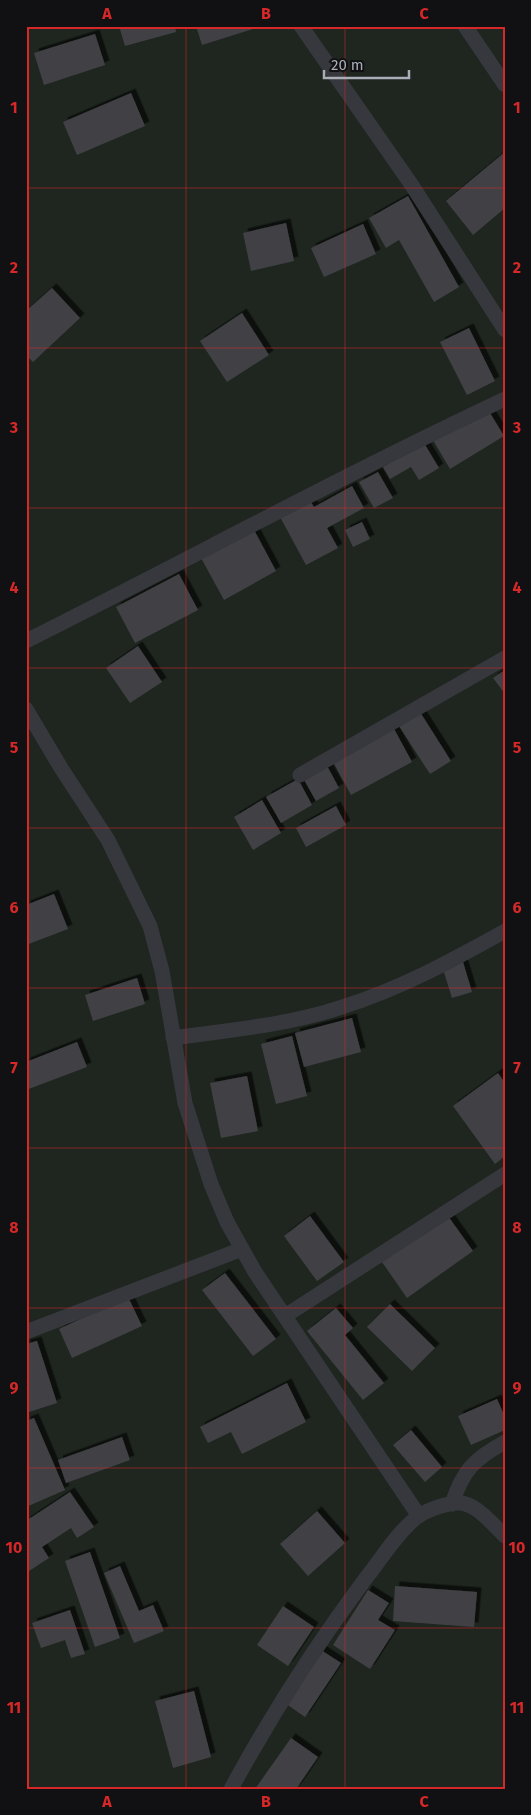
<svg xmlns="http://www.w3.org/2000/svg" width="531" height="1815" viewBox="0 0 531 1815" font-family="'Fira Sans',sans-serif">
  <style>
    .green { fill: #1e261f }
    .building { fill: #404145; filter: url(#shadow) }
    .lines { fill: none; stroke-linecap: round; stroke-linejoin: round }
    .service { stroke: #37383d; stroke-width: 15 }
    .grid { fill: none; stroke: #d62828; stroke-width: 1; stroke-opacity: 0.55 }
    .neatline { fill: none; stroke: #d62828; stroke-width: 2 }
    .grid-label { font-size: 16px; text-anchor: middle; font-weight: bold; fill: #d62828 }
  </style>
  <defs>
    <filter id="shadow"><feDropShadow dx="4.5" dy="-4.5" stdDeviation="0" flood-color="#0009"/></filter>
  </defs>
  <rect width="100%" height="100%" fill="#161618"/>
  <path class="green" d="M26,26H505V1789H26Z"/>
  <path class="building" d="M119,26H175L176,32L125,46Z
    M196,26H259V27L202,45Z
    M95,34L105,65L44,85L34,53Z
    M131,93L145,126L77,155L63,122Z
    M505,152V208L473,235L446,201Z
    M408,196L459,287L434,302L399,240L386,248L369,218Z
    M286,223L294,261L251,271L243,233Z
    M363,224L376,254L324,277L311,248Z
    M52,288L80,318L33,362L26,355V311Z
    M242,313L269,355L227,382L200,341Z
    M469,328L495,381L467,395L440,342Z
    M487,408L504,436L450,469L433,440Z
    M424,443L439,468L419,480L411,467L390,479L383,467Z
    M378,472L393,498L374,508L359,482Z
    M352,486L364,508L327,528L338,548L306,565L279,515L309,499L314,507Z
    M362,522L370,539L353,547L345,530Z
    M253,528L276,571L224,600L200,556Z
    M179,574L198,610L135,643L116,607Z
    M138,646L162,682L130,703L106,668Z
    M505,670V694L493,678Z
    M420,712L451,761L430,774L399,726Z
    M393,727L412,762L351,795L332,760Z
    M326,764L339,788L316,801L303,778Z
    M298,779L312,805L281,823L266,797Z
    M262,800L281,833L253,850L234,817Z
    M336,806L346,825L306,847L296,828Z
    M54,894L68,929L26,945V905Z
    M463,962L472,992L452,998L443,969Z
    M137,978L145,1004L93,1021L85,995Z
    M352,1018L361,1052L304,1067L295,1033Z
    M292,1036L307,1096L276,1104L261,1044Z
    M77,1042L87,1067L26,1090V1062Z
    M498,1073L505,1083V1156L495,1164L453,1106Z
    M247,1076L258,1131L221,1138L210,1083Z
    M310,1216L344,1262L317,1281L284,1236Z
    M448,1216L473,1251L407,1298L382,1262Z
    M225,1273L276,1339L253,1356L202,1290Z
    M128,1297L142,1326L72,1358L59,1329Z
    M390,1304L435,1348L412,1371L367,1327Z
    M336,1308L353,1328L345,1335L384,1383L363,1400L307,1331Z
    M37,1341L57,1403L26,1413V1344Z
    M287,1383L306,1422L242,1454L231,1432L208,1443L200,1427Z
    M497,1399L505,1417V1430L471,1445L458,1416Z
    M34,1418L65,1490L26,1507V1421Z
    M411,1430L442,1467L425,1482L393,1445Z
    M122,1437L130,1460L66,1483L58,1460Z
    M70,1492L94,1527L77,1538L71,1528L42,1547L49,1558L26,1573V1521Z
    M317,1511L345,1543L308,1576L280,1544Z
    M90,1552L120,1638L95,1647L65,1561Z
    M120,1566L139,1611L153,1605L164,1631L134,1643L104,1573Z
    M395,1586L477,1592L474,1627L393,1621Z
    M368,1590L389,1603L378,1620L395,1630L370,1669L333,1645Z
    M283,1606L314,1627L288,1666L257,1645Z
    M70,1610L85,1654L71,1658L65,1640L41,1648L32,1623Z
    M321,1650L341,1663L305,1717L285,1703Z
    M194,1691L211,1757L173,1768L155,1701Z
    M291,1738L318,1757L296,1789H255Z"/>
  <g class="lines">
    <path class="service" d="M301,26L411,184L505,330
      M465,26L505,85
      M26,641C186,561 343,475 505,399
      M26,709L61,768L108,840L150,926L162,971L185,1103L211,1184L227,1222L255,1272L419,1516
      M300,775L505,658
      M173,1038C230,1030 288,1025 342,1007C400,989 453,960 505,931
      M285,1316L505,1174
      M26,1332L242,1249
      M452,1504C463,1470 474,1459 505,1442
      M231,1789C271,1715 316,1645 366,1578C382,1558 397,1533 417,1517C427,1510 444,1504 456,1503C475,1501 492,1524 505,1536"/>
  </g>
  <path class="grid" d="M186,26V1789M345,26V1789M26,188H505M26,348H505M26,508H505M26,668H505M26,828H505M26,988H505M26,1148H505M26,1308H505M26,1468H505M26,1628H505"/>
  <rect width="531" height="1815" fill="none" stroke="#111113" stroke-width="55"/>
  <path d="M324 70v8h85v-8" fill="none" stroke="#a8adb8" stroke-width="2.5"/>
  <text x="331" y="70" font-size="15" fill="#a8adb8" stroke="#111113" stroke-width="4" paint-order="stroke">20 m</text>
  <rect x="28" y="28" width="476" height="1760" class="neatline"/>
  <g class="grid-label">
    <text x="107" y="19">A</text>
    <text x="266" y="19">B</text>
    <text x="424" y="19">C</text>
    <text x="14" y="113">1</text>
    <text x="517" y="113">1</text>
    <text x="14" y="273">2</text>
    <text x="517" y="273">2</text>
    <text x="14" y="433">3</text>
    <text x="517" y="433">3</text>
    <text x="14" y="593">4</text>
    <text x="517" y="593">4</text>
    <text x="14" y="753">5</text>
    <text x="517" y="753">5</text>
    <text x="14" y="913">6</text>
    <text x="517" y="913">6</text>
    <text x="14" y="1073">7</text>
    <text x="517" y="1073">7</text>
    <text x="14" y="1233">8</text>
    <text x="517" y="1233">8</text>
    <text x="14" y="1393">9</text>
    <text x="517" y="1393">9</text>
    <text x="14" y="1553">10</text>
    <text x="517" y="1553">10</text>
    <text x="14" y="1713">11</text>
    <text x="517" y="1713">11</text>
    <text x="107" y="1807">A</text>
    <text x="266" y="1807">B</text>
    <text x="424" y="1807">C</text>
  </g>
</svg>
